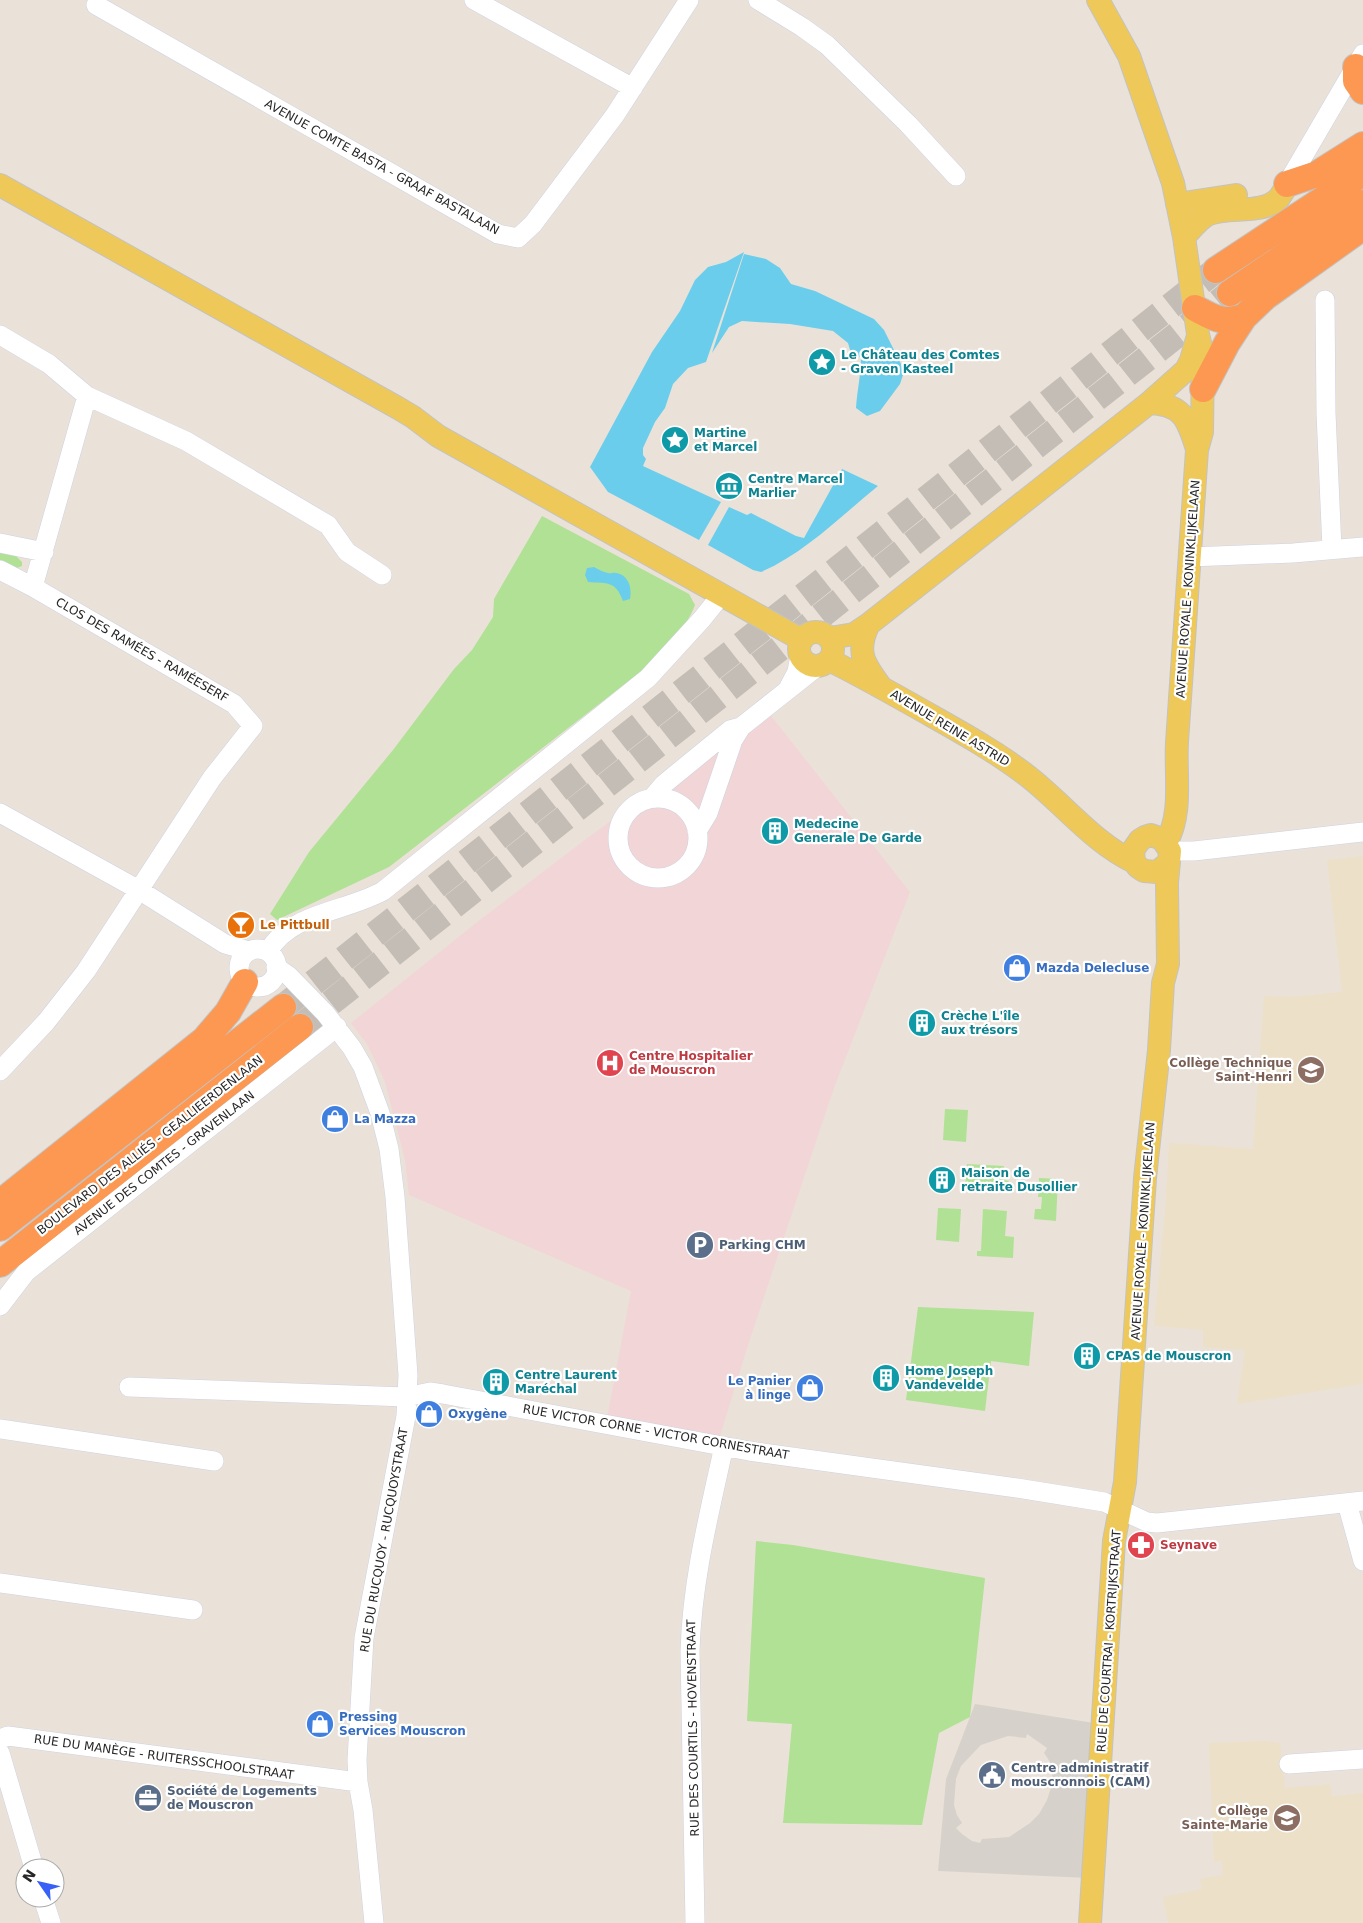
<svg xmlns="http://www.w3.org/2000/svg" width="1363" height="1923" viewBox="0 0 1363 1923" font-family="'DejaVu Sans',sans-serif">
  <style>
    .education { fill: #ece0c8 }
    .medical { fill: #f1d5d7 }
    .green { fill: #b0e195 }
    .plaza { fill: #d6d2cb; fill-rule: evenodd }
    .water { fill: #6bcdec }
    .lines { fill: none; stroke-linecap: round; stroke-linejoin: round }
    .highway-tunnel { stroke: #c3bdb5; stroke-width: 26; stroke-dasharray: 26 13; stroke-linecap: butt }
    .minor-casing { stroke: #ced2e1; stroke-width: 20 }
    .major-casing { stroke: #c3c3c3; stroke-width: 24 }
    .highway-casing { stroke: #c3c3c3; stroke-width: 28 }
    .minor { stroke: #fff; stroke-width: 19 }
    .major { stroke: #eec959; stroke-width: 22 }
    .highway { stroke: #fc9852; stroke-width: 26 }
    .labels { text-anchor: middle; stroke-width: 4.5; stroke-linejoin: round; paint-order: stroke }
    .street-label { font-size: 12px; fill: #272727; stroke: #fff }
    .culture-label { font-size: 12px; font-weight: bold; fill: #0d838f; stroke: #fff; text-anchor: start }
    .food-label { font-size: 12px; font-weight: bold; fill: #c56008; stroke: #fff; text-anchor: start }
    .shop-label { font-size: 12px; font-weight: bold; fill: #366cbe; stroke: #fff; text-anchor: start }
    .health-label { font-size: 12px; font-weight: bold; fill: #be3a42; stroke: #fff; text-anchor: start }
    .education-label { font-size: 12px; font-weight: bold; fill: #785e54; stroke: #fff; text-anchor: end }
    .service-label { font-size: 12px; font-weight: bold; fill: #4e5e75; stroke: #fff; text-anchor: start }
  </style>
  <rect width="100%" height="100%" fill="#eae2d9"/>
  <path class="education" d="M1363,856V1384L1237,1404L1245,1350L1203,1347V1330L1154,1326L1165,1212L1169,1143L1253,1149L1264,996L1289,997L1342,992L1327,860Z
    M1265,1741L1280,1743L1285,1788L1330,1784L1332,1796L1363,1793V1923H1168L1163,1897L1202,1889L1200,1879L1222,1875V1861L1214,1862L1209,1743Z"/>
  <path class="medical" d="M765,708L910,892L834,1088L750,1339L719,1439L607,1418L631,1291L409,1195L405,1160L385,1082L367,1044L351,1023L481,919L586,839Z"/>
  <path class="green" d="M542,516L689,594L695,605C685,631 664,651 643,670L389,867L277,920L270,914L309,852L393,750L454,669L472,650L493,617L494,599Z
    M0,550L13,553L22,562V566L12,570L0,566Z
    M945,1109L968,1110L966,1142L943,1140Z
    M967,1164L1004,1166L1003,1180L1009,1181L1008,1192L965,1189Z
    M1039,1178L1058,1179L1056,1221L1034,1219L1035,1209H1041L1042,1197H1038Z
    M938,1208L961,1209L959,1242L936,1240Z
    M983,1209L1007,1211L1005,1236L1014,1237L1013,1258L977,1256V1251H981Z
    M918,1307L1034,1312L1029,1366L991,1361L985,1411L906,1400Z
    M756,1541L793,1545L985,1578L970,1717L939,1733L922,1825L783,1823L792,1724L747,1721Z"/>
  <path class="plaza" d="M975,1704L1094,1723L1088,1878L938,1871L946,1779ZM1027,1734L1047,1748L1044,1753L1050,1762L1053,1781L1047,1800L1039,1814L1030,1823L1009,1837L982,1839L980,1843L972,1841L962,1834L956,1828L962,1823L957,1815L954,1805L956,1779L961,1766L981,1745L1008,1736L1026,1738Z"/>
  <path class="water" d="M744,252L706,362L688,368L673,384L665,408L655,422L643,448V455L646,459L643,466L721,502L699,540L608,492L590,467L652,352L680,311L695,280L708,267L726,262Z
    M744,254L766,259L780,268L791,284L815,291L874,319L884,330L901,364L903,375L900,384L880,411L867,416L856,408C857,391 861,375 861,358L850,350L848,343L833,331L790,324L742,321L729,327L712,353Z
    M842,469L878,486C841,516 805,553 761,572L753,570L708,545L729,507L747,515L751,513L796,536L804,538Z
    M594,567C598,569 603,572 608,573C616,574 609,572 617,573C629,576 632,588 630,599L623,601C615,580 608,584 588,582L585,575L587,568Z"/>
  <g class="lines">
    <path class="highway-tunnel" d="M283,1007L1216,270
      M300,1027L1230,293"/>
    <defs>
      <path id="minor" d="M474,0L633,88
        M758,0L802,27L827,45L908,124L956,176
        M96,5L498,234L518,238L533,224L615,115L689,0
        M1287,184L1363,54
        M1325,300L1326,413L1332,549
        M0,335L49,364L87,396L186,441L328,525L347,552L382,575
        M0,543L44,552
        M1190,557L1293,553L1363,547
        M0,570L33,587L87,396
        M789,687L797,672L800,655
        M618 838a40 40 0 1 1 80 0a40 40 0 1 1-80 0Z
        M652,798L664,784L730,730L741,727
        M0,813L139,890L225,944L249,951
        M697,831L708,813L733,740L741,727L818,666
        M1170,851H1194L1363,832
        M239 968a19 19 0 1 1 38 0a19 19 0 1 1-38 0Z
        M268,952C289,913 345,912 383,891L648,678L702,619L722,594
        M276,967L289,976L325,1013L352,1048L363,1067L380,1113L389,1149L395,1197L408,1375L406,1416L364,1638L357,1760L358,1782L363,1810L374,1923
        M0,1071L46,1022L86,971L212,778L253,726L234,704L33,587
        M0,1306L26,1272L337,1027
        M129,1387L406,1397L430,1392L443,1394L749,1451L1017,1488L1104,1502L1147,1522L1157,1523L1363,1501
        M0,1429L214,1461
        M1347,1503L1363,1561
        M0,1583L193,1610
        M0,1739L8,1736L358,1782
        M0,1753L34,1868
        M1289,1764L1363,1759
        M43,1898L51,1923
        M695,1923L690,1651C692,1581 709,1514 724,1446"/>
      <path id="major" d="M1098,0L1129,56L1173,183L1184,237L1198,334L1203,356L1202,432L1197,450C1190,548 1183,645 1177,742C1175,776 1183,813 1166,843
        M0,185L398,408L413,417L438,436L802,640
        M1177,204L1236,195
        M1184,237C1191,230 1198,220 1207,215C1228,205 1262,216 1279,198C1282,194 1285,189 1287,184
        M1149,403C1184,404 1188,421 1197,449
        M869,624C855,652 864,664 881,687
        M799 649a17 17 0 1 1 34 0a17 17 0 1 1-34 0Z
        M830,638L854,634L869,624L1149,403L1186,370L1191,360L1197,339
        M829,660C864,677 898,697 932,716C964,734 996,752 1025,774C1062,802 1092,842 1134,862
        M1090,1923L1114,1541L1125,1482L1145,1178L1159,1050L1163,983L1168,964L1167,883L1170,851L1162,839L1151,835L1145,837L1140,840L1133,850L1134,862L1138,867L1144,871L1157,872L1168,863"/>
      <path id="highway" d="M1356,67V81L1363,91
        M1287,184L1317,174L1363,145
        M1216,270L1363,173
        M1230,293L1363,203
        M1195,308C1214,318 1222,324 1244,317
        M1203,389L1227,343L1244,317L1265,297L1363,227
        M0,1203L204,1040L228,1012L245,982
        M0,1228L283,1007
        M0,1264L300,1027"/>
    </defs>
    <use href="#minor" class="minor-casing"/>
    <use href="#major" class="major-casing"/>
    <use href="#highway" class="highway-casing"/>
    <use href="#minor" class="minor"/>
    <use href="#major" class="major"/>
    <use href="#highway" class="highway"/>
  </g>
  <defs>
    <symbol id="sight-disc" viewBox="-11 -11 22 22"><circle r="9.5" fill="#0f9aa8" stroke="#fff"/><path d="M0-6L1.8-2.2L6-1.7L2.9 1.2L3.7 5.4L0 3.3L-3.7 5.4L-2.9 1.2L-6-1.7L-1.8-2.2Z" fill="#fff"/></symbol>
    <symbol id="museum-disc" viewBox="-11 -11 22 22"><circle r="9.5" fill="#0f9aa8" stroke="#fff"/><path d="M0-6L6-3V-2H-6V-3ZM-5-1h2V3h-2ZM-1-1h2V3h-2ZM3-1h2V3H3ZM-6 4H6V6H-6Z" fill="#fff"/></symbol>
    <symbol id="building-disc" viewBox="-11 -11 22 22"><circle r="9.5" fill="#0f9aa8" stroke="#fff"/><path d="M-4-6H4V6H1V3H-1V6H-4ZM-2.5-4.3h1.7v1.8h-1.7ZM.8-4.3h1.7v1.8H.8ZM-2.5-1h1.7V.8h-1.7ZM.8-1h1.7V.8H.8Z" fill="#fff"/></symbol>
    <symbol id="bar-disc" viewBox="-11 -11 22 22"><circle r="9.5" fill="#e8710a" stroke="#fff"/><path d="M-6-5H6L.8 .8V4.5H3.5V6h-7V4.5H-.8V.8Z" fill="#fff"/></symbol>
    <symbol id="shop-disc" viewBox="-11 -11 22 22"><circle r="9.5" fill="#3f7fe0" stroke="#fff"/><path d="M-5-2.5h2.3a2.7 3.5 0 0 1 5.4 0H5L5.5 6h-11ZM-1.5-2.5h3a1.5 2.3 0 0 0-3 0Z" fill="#fff"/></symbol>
    <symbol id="hospital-disc" viewBox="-11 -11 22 22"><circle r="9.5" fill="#e0444e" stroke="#fff"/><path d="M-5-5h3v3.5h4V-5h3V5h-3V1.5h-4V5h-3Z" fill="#fff"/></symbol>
    <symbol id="school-disc" viewBox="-11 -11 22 22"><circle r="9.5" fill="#8d6e63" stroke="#fff"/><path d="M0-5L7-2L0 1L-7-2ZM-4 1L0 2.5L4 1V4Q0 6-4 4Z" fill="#fff"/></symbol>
    <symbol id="parking-disc" viewBox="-11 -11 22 22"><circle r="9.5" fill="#5c6f8a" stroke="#fff"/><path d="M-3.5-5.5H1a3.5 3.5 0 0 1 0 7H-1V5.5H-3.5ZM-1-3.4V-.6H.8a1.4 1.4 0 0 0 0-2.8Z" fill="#fff"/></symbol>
    <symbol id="pharmacy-disc" viewBox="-11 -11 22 22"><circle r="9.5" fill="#e0444e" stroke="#fff"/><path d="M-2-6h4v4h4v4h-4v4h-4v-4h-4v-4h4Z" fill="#fff"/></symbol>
    <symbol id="civic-disc" viewBox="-11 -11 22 22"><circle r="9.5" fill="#5c6f8a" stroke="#fff"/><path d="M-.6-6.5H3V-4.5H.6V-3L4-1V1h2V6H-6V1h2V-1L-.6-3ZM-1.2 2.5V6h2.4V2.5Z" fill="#fff"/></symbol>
    <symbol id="office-disc" viewBox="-11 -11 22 22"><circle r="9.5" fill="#5c6f8a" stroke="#fff"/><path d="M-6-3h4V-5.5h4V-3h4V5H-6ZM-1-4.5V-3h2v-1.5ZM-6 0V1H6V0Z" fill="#fff"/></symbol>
  </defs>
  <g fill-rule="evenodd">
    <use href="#sight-disc" x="806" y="346" width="32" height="32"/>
    <use href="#sight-disc" x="659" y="424" width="32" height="32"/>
    <use href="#museum-disc" x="713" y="470" width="32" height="32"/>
    <use href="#building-disc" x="759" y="815" width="32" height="32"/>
    <use href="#bar-disc" x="225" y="909" width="32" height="32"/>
    <use href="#shop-disc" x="1001" y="952" width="32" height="32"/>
    <use href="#building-disc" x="906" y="1007" width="32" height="32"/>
    <use href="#hospital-disc" x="594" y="1047" width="32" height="32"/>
    <use href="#school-disc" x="1295" y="1054" width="32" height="32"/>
    <use href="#shop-disc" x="319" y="1103" width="32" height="32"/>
    <use href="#building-disc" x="926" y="1164" width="32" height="32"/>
    <use href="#parking-disc" x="684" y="1229" width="32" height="32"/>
    <use href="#building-disc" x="1071" y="1340" width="32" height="32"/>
    <use href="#building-disc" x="870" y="1362" width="32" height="32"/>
    <use href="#building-disc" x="480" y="1366" width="32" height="32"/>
    <use href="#shop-disc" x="794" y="1372" width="32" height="32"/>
    <use href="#shop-disc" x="413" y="1398" width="32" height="32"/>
    <use href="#pharmacy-disc" x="1125" y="1529" width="32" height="32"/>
    <use href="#shop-disc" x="304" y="1708" width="32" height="32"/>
    <use href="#civic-disc" x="976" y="1759" width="32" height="32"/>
    <use href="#office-disc" x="132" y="1782" width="32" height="32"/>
    <use href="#school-disc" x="1271" y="1802" width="32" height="32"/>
  </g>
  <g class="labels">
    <g class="street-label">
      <text transform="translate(382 167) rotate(29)" y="4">AVENUE COMTE BASTA - GRAAF BASTALAAN</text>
      <text transform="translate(1188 589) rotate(-86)" y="4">AVENUE ROYALE - KONINKLIJKELAAN</text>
      <text transform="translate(142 650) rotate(30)" y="4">CLOS DES RAMÉES - RAMÉESERF</text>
      <text transform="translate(950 728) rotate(31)" y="4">AVENUE REINE ASTRID</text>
      <text transform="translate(150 1145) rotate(-38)" y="4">BOULEVARD DES ALLIÉS - GEALLIEERDENLAAN</text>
      <text transform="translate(164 1163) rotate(-38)" y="4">AVENUE DES COMTES - GRAVENLAAN</text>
      <text transform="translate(1143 1231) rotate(-86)" y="4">AVENUE ROYALE - KONINKLIJKELAAN</text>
      <text transform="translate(656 1432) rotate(10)" y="4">RUE VICTOR CORNE - VICTOR CORNESTRAAT</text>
      <text transform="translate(384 1540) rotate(-80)" y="4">RUE DU RUCQUOY - RUCQUOYSTRAAT</text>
      <text transform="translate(1109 1641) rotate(-86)" y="4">RUE DE COURTRAI - KORTRIJKSTRAAT</text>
      <text transform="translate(693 1728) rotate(-91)" y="4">RUE DES COURTILS - HOVENSTRAAT</text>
      <text transform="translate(164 1757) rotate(8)" y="4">RUE DU MANÈGE - RUITERSSCHOOLSTRAAT</text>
    </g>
    <g class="culture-label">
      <text x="841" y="359">Le Château des Comtes<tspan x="841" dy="14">- Graven Kasteel</tspan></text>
      <text x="694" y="437">Martine<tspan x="694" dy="14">et Marcel</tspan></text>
      <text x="748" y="483">Centre Marcel<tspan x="748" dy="14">Marlier</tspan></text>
      <text x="794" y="828">Medecine<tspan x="794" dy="14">Generale De Garde</tspan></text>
      <text x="941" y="1020">Crèche L'île<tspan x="941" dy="14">aux trésors</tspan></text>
      <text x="961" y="1177">Maison de<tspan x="961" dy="14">retraite Dusollier</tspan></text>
      <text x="1106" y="1360">CPAS de Mouscron</text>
      <text x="905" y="1375">Home Joseph<tspan x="905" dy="14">Vandevelde</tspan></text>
      <text x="515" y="1379">Centre Laurent<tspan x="515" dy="14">Maréchal</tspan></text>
    </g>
    <g class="food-label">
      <text x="260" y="929">Le Pittbull</text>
    </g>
    <g class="shop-label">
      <text x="1036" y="972">Mazda Delecluse</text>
      <text x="354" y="1123">La Mazza</text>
      <text x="791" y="1385" text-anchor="end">Le Panier<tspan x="791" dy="14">à linge</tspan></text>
      <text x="448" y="1418">Oxygène</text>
      <text x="339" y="1721">Pressing<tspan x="339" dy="14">Services Mouscron</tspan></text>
    </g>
    <g class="health-label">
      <text x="629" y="1060">Centre Hospitalier<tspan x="629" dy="14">de Mouscron</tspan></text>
      <text x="1160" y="1549">Seynave</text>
    </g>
    <g class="education-label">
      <text x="1292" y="1067">Collège Technique<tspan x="1292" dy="14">Saint-Henri</tspan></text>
      <text x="1268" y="1815">Collège<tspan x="1268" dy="14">Sainte-Marie</tspan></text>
    </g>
    <g class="service-label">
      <text x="719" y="1249">Parking CHM</text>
      <text x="1011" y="1772">Centre administratif<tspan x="1011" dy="14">mouscronnois (CAM)</tspan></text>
      <text x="167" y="1795">Société de Logements<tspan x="167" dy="14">de Mouscron</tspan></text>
    </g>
  </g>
  <g transform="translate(40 1883) rotate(304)"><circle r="24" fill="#ffffff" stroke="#a9a9a9"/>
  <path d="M0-4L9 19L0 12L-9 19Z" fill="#3860f7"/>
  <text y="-8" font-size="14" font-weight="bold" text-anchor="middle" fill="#272727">N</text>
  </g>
</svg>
